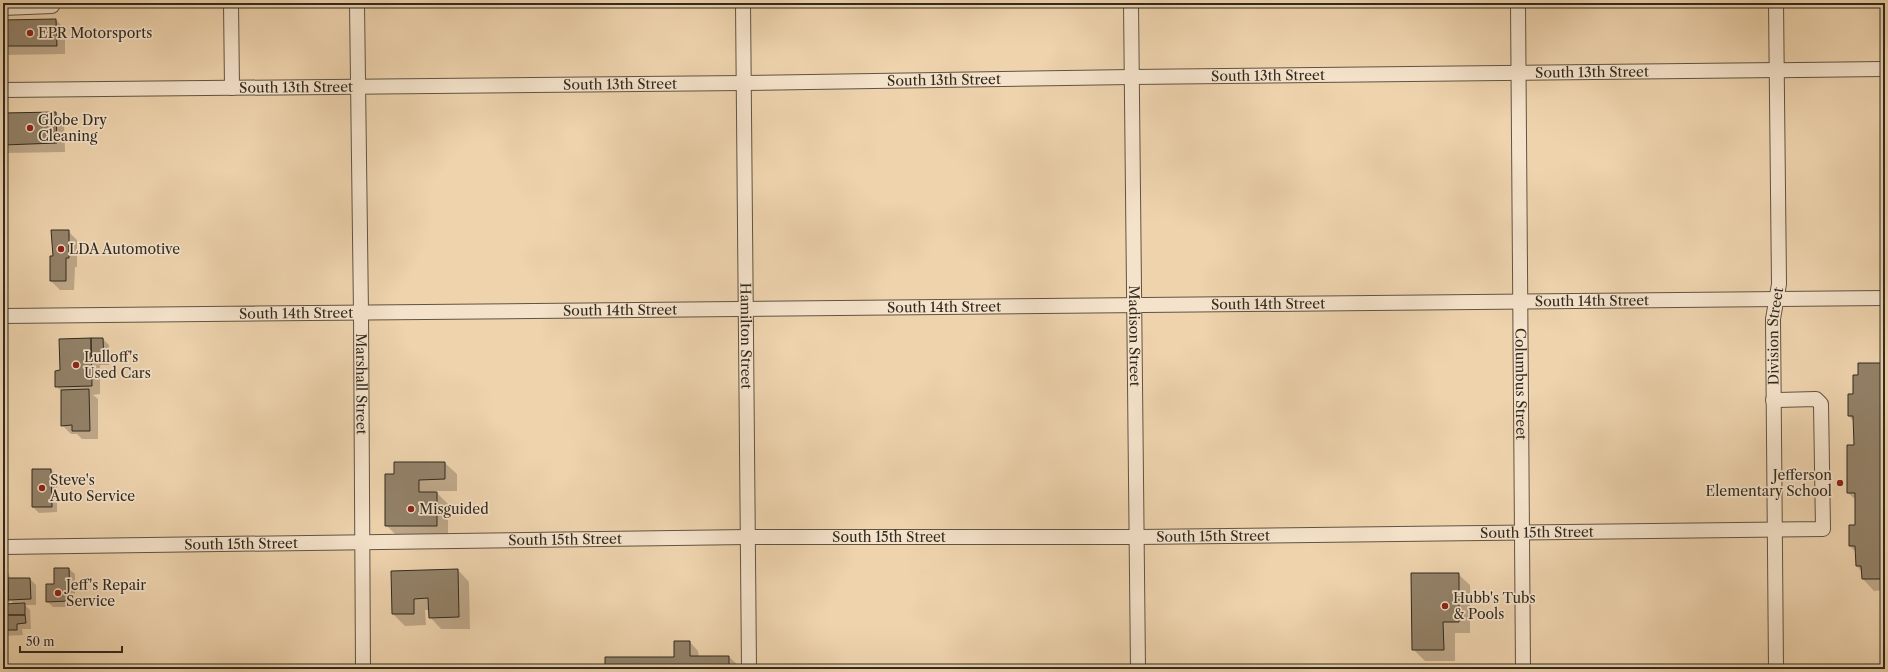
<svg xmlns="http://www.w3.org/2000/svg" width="1888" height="672" viewBox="0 0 1888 672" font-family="'Libre Caslon Text',serif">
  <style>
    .shadow { fill: #0003 }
    .building { fill: #938269; stroke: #312a1f }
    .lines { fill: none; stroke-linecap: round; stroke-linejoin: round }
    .minor-casing { stroke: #605442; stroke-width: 16 }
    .minor { stroke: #f4e2ca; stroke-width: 14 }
    .poi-dot { fill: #8f2418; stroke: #f4e2ca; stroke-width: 1.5 }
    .labels { text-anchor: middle; stroke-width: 3.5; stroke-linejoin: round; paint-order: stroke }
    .poi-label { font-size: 14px; fill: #312a1f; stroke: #f4e2ca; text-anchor: start }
    .street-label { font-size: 14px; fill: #312a1f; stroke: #f4e2ca }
  </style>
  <rect width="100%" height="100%" fill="#eed3ad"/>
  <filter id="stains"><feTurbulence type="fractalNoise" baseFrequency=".005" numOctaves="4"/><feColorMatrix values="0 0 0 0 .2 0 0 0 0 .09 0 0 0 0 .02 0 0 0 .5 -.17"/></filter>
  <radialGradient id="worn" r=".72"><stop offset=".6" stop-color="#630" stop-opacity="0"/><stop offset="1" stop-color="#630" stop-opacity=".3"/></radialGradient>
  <path class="shadow" d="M56,20L65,29V54L5,55L3,53V21Z
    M56,113L64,122L65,152L5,153L3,152V114Z
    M68,231L77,240V267H75L74,290H60L51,281Z
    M103,339L109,345V365H100V394L93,395L98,399V439H82L77,434H71L62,425V392L56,386L61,371Z
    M1885,364V590L1874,591L1863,579L1862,572L1857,566L1856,552L1850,546L1856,526V500L1848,493L1855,446L1854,421L1849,416L1859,376Z
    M445,463L457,474V491H435L448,504V537H398L386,525L395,475Z
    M51,470L57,476V512L39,513L33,507Z
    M69,569L75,574V607H53L47,601L55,585Z
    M458,570L469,582L470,629H441L430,617L429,610H425L426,625L405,626L393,614L392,572Z
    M3,571H7L9,574L10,579H30L36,585V605H25L30,610L31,629H22L23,635L5,636L3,633V605H15L10,600V602H3Z
    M1458,574L1470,585V633H1455V661H1425L1413,649Z
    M690,642L698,651L699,657H729L738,665V669H606L675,658Z"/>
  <path class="building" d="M56,19L57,46H3V20Z
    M56,112L57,143L3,145V113Z
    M51,230H69V258H66V281H50V256H53Z
    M91,338L92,386L55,387V371L60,370L59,339Z
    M91,338H103L104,360H91Z
    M1858,363H1885V579H1862L1861,566H1856L1855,546H1849V525H1855V493H1847V445H1854L1853,416H1848V394H1853V375H1858Z
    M89,389L90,431H72V425L61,426V390Z
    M394,462H445V479L419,480V492H437V526H385V474H394Z
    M32,469H51L52,507H32Z
    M54,568H69L70,601L46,602V584H54Z
    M458,569L459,617L429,618L428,598L414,599V614H392L391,571Z
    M3,570H7L8,588H3Z
    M1411,573H1459V622H1443L1444,650H1412Z
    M8,578H30L31,599L8,600Z
    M3,588H8V600H3Z
    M25,603V615H3V604Z
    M3,615H25L26,623L17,624V630H3Z
    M674,641H690V656H729V669H605V657H674Z"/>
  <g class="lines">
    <defs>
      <g id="minor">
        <path d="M231,3L232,88"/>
        <path id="s1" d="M357,3L361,313L363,669"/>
        <path id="s2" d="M743,3L749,669"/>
        <path id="s3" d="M1131,3L1138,669"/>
        <path id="s4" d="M1518,3L1523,669"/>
        <path d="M3,8L52,6V3"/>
        <path id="s5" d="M3,90L744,83L1131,77L1885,69"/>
        <path id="s6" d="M3,316L1885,298"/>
        <path id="s7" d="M3,547L748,537H1137L1823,529L1821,404L1816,399L1773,400"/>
        <path id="s8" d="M1776,669L1773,319L1779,284L1776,3"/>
      </g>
    </defs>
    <use href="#minor" class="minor-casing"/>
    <use href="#minor" class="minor"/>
  </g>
  <g class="poi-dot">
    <circle cx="30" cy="33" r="4"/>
    <circle cx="30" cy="128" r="4"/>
    <circle cx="61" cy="249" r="4"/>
    <circle cx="76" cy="365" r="4"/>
    <circle cx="1840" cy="483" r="4"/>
    <circle cx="42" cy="488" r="4"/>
    <circle cx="411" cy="509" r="4"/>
    <circle cx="58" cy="593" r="4"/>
    <circle cx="1445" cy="606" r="4"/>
  </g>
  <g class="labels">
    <g class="poi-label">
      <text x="38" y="38">EPR Motorsports</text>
      <text x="38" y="125">Globe Dry<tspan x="38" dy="16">Cleaning</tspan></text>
      <text x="69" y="254">LDA Automotive</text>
      <text x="84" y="362">Lulloff's<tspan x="84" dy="16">Used Cars</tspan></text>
      <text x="1832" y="480" text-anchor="end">Jefferson<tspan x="1832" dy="16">Elementary School</tspan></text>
      <text x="50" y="485">Steve's<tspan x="50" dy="16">Auto Service</tspan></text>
      <text x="419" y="514">Misguided</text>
      <text x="66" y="590">Jeff's Repair<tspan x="66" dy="16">Service</tspan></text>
      <text x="1453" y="603">Hubb's Tubs<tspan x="1453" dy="16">&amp; Pools</tspan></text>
    </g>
    <g class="street-label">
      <text dy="5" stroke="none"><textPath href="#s5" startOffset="1589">South 13th Street</textPath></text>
      <text dy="5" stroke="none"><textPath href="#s5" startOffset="1265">South 13th Street</textPath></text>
      <text dy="5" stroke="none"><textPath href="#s5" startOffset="941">South 13th Street</textPath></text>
      <text dy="5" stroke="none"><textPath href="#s5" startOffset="617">South 13th Street</textPath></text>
      <text dy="5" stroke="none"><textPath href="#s5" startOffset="293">South 13th Street</textPath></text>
      <text dy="5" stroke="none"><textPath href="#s6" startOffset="1589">South 14th Street</textPath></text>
      <text dy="5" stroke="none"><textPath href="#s6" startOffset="1265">South 14th Street</textPath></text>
      <text dy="5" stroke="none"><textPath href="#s6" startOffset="941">South 14th Street</textPath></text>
      <text dy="5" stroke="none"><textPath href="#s6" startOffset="617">South 14th Street</textPath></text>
      <text dy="5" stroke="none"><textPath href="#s6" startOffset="293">South 14th Street</textPath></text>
      <text dy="5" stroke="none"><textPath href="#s2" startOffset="333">Hamilton Street</textPath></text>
      <text dy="5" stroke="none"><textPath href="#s3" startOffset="333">Madison Street</textPath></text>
      <text dy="5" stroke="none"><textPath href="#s8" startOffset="333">Division Street</textPath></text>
      <text dy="5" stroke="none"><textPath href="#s1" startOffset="381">Marshall Street</textPath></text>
      <text dy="5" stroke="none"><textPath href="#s4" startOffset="381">Columbus Street</textPath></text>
      <text dy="5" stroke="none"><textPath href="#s7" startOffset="1534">South 15th Street</textPath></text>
      <text dy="5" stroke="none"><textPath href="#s7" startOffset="1210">South 15th Street</textPath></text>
      <text dy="5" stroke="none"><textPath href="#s7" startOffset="886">South 15th Street</textPath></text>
      <text dy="5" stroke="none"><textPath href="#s7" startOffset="562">South 15th Street</textPath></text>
      <text dy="5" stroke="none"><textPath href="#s7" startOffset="238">South 15th Street</textPath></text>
    </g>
  </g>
  <rect width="1888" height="672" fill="none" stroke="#eed3ad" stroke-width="16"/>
  <rect x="4" y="4" width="1880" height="664" fill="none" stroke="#312a1f" stroke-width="2"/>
  <rect x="8" y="8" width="1872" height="656" fill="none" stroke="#312a1f"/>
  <path d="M20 646v6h102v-6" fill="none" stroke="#312a1f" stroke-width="2"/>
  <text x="26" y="646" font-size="12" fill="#312a1f" stroke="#f4e2ca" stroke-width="3" paint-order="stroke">50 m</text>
  <rect width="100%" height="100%" filter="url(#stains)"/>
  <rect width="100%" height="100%" fill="url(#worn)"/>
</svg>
